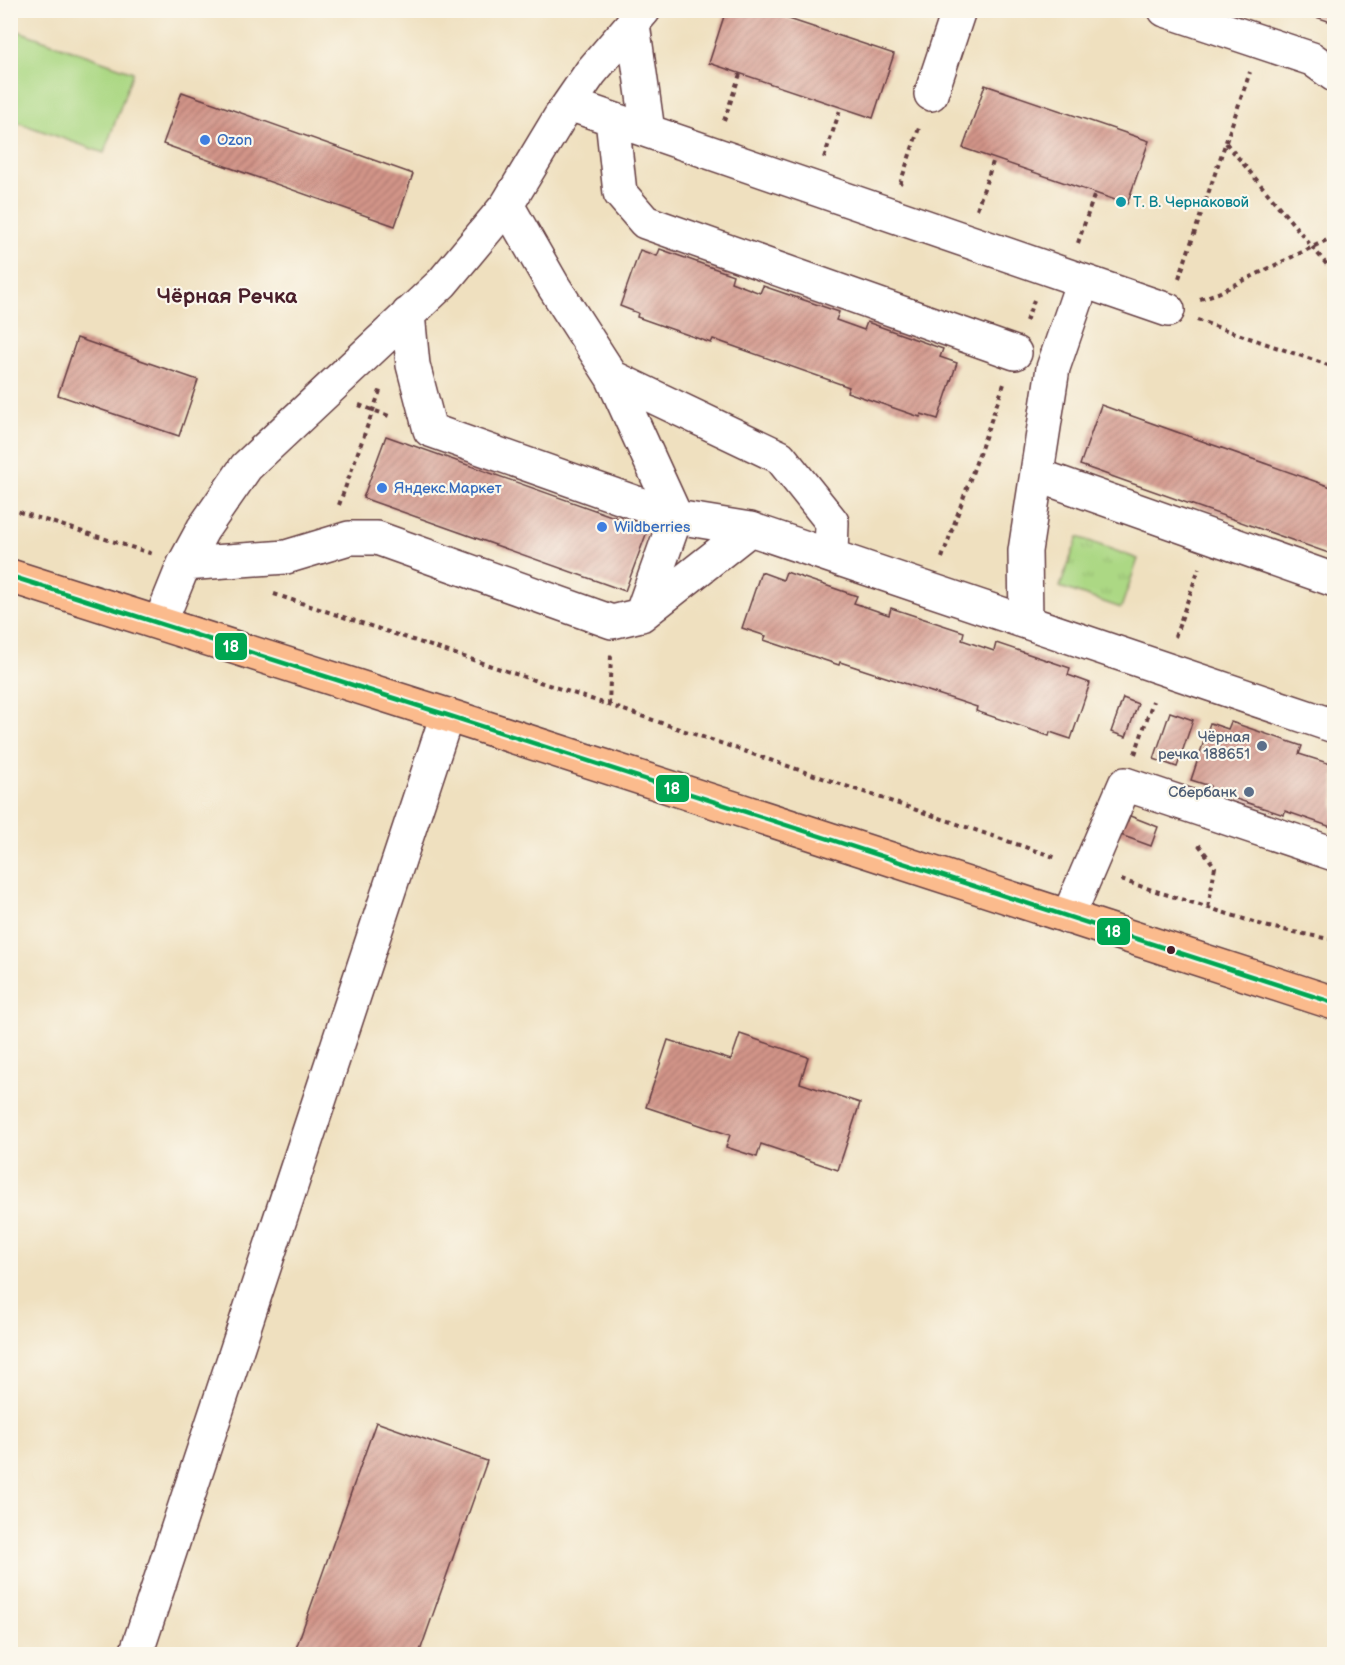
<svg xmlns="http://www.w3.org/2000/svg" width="1345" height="1665" viewBox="0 0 1345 1665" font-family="'Balsamiq Sans',sans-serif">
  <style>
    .park { fill: url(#park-tufts); stroke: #7b7c58; stroke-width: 1.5 }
    .garden { fill: #acd884; stroke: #7b7c58; stroke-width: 1.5 }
    .building { fill: url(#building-hatch) }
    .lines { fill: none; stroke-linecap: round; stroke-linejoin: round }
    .minor-casing { stroke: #633c41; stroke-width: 36 }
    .major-casing { stroke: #633c41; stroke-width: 36 }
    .path { stroke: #633c41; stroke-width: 4; stroke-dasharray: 4.5 4.5; stroke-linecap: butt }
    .minor { stroke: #fff; stroke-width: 33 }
    .major { stroke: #fbbb8d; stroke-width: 33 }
    .bus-1-casing { stroke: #fbf7ec; stroke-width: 9 }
    .bus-1 { stroke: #00a651; stroke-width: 4.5 }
    .shop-dot { fill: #3f7fe0; stroke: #fbf7ec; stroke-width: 2 }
    .culture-dot { fill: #0f9aa8; stroke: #fbf7ec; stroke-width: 2 }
    .service-dot { fill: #5c6f8a; stroke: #fbf7ec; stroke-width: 2 }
    .bus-dot { fill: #4a1f2b; stroke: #fbf7ec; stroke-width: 2 }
    .labels { text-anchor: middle; stroke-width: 4.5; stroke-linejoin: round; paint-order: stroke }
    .shop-label { font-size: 15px; fill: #366cbe; stroke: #fbf7ec; text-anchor: start }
    .culture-label { font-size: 15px; fill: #0d838f; stroke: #fbf7ec; text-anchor: start }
    .service-label { font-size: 15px; fill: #4e5e75; stroke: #fbf7ec; text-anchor: end }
    .district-label { font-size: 21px; font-weight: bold; fill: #4a1f2b; stroke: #fbf7ec }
    .line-badge { stroke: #fbf7ec; stroke-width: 2 }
    .badge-label { font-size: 16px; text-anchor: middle; font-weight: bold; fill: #fff }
  </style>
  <defs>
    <pattern id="park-tufts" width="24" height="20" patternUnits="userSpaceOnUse" patternTransform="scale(1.5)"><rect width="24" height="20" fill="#acd884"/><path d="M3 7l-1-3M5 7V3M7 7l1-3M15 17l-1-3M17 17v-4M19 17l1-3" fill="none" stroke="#96b972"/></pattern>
    <pattern id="building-hatch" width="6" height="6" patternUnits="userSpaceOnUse" patternTransform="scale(1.5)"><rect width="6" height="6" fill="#d29488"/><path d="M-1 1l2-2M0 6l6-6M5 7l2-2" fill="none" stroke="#ac786f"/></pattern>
  </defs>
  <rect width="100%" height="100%" fill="#fbf7ec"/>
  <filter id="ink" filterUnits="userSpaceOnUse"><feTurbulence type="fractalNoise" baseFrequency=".0167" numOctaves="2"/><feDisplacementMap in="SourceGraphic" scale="12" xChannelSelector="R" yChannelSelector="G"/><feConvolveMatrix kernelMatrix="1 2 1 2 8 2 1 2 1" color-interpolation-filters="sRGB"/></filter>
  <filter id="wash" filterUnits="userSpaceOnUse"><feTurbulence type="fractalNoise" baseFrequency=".008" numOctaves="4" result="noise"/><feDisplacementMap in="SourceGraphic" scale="24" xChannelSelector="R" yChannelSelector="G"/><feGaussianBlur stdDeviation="1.35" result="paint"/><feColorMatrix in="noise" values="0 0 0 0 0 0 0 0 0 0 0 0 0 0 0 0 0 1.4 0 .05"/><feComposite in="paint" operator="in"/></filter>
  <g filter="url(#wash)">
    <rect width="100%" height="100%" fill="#efe0bf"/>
    <path class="park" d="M1078,537L1138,559L1121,608L1060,587Z"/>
    <path class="garden" d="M10,28L133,72L104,153L11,120Z"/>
    <g id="blocks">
      <path class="building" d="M726,10H762L894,54L873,118L709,63Z
        M1298,10H1334V23L1298,11Z
        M985,85L1149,141L1127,204L963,148Z
        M182,92L413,174L395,226L163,144Z
        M660,249L733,275L731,282L760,293L763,286L839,312L836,320L864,330L867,322L943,349L940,357L957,363L938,419L921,414L920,417L847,392L849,387L713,339L711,343L637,317L638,313L620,306L640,250L657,256Z
        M77,338L198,380L179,436L58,395Z
        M1101,405L1334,488V555L1080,465Z
        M386,436L648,529L625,591L363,498Z
        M761,572L783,580L786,572L857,596L854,603L889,615L891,608L964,632L962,640L994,651L996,643L1070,668L1068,675L1090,683L1071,739L1050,732L1049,736L976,711L977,707L840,662L839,665L764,640L766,636L742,628Z
        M1123,698L1138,704L1126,737L1111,732Z
        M1170,712L1193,720L1177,767L1154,759Z
        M1231,722L1302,746L1299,754L1334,765V828L1285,811L1284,815L1209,790L1210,786L1191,780L1210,723L1228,729Z
        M1125,814L1158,827L1151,846L1118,834Z
        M740,1034L808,1057L800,1083L860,1103L838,1170L761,1144L757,1157L726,1147L730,1135L646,1107L668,1040L731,1060Z
        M376,1422L487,1461L419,1654H294Z"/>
    </g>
  </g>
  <g filter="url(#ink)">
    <use href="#blocks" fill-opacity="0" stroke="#633c41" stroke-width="1.5"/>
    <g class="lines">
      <defs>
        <path id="minor" d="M1165,10L1312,59L1334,75
          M633,24L648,131
          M931,94L959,10
          M569,104L1168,310
          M612,119L620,193L645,222L1015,353
          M408,314L413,365L430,430L676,517L750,529L1334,726
          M612,377L780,457L832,522L831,556
          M1037,475L1334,580
          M184,564L286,557L349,538H377L612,622L641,615L676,517L612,377L554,287L507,205
          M641,615L750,529
          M1026,622L1025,551L1053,368L1083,281
          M160,623L184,564L203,529L246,467L442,283L507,205L560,117L591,72L644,10
          M1068,917L1125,784L1334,854
          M136,1654L447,715"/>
        <path id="major" d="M10,576L447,715L1334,1003"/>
      </defs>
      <use href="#minor" class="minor-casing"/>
      <use href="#major" class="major-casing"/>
      <path class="path" d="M724,121L740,74
        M1226,143L1328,266
        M824,158L841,107
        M900,184L920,125
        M977,209L994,159
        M1078,243L1095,193
        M1179,278L1250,72
        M1200,299L1218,293L1333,237
        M1197,320L1334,367
        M1026,321L1034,300
        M359,405L392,417
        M339,505L381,388
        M10,509L153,554
        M942,558L1004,384
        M274,594L609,705L1057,858
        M1175,637L1199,568
        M609,705L611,655
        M1135,754L1153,701
        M1199,845L1215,867L1208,908
        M1121,880L1269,927L1334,940"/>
      <use href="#minor" class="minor"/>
      <use href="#major" class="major"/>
      <defs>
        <path id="bus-1" d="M10,576L447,715L1334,1003"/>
      </defs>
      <use href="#bus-1" class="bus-1-casing"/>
      <use href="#bus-1" class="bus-1"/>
    </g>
  </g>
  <g class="shop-dot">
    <circle cx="205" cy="140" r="6"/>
    <circle cx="382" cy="488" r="6"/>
    <circle cx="602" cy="527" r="6"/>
  </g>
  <circle class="culture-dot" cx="1121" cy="202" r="6"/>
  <g class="service-dot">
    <circle cx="1262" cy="746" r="6"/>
    <circle cx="1249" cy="792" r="6"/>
  </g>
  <circle class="bus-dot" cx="1171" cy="950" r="5"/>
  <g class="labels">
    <g class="shop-label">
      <text x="217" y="145">Ozon</text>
      <text x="394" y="493">Яндекс.Маркет</text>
      <text x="614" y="532">Wildberries</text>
    </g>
    <g class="culture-label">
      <text x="1133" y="207">Т. В. Чернаковой</text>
    </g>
    <g class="service-label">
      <text x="1250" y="742">Чёрная<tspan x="1250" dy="17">речка 188651</tspan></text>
      <text x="1237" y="797">Сбербанк</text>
    </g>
    <g class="district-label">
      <text x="227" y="303">Чёрная Речка</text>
    </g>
  </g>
  <g class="line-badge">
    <rect x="214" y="632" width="34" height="29" rx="6" fill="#00a651"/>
    <rect x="655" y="774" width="35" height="29" rx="6" fill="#00a651"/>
    <rect x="1096" y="917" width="35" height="29" rx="6" fill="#00a651"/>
  </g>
  <g class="badge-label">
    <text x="231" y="652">18</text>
    <text x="672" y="794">18</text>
    <text x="1113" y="937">18</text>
  </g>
  <rect width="1345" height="1665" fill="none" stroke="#fbf7ec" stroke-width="36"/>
</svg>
